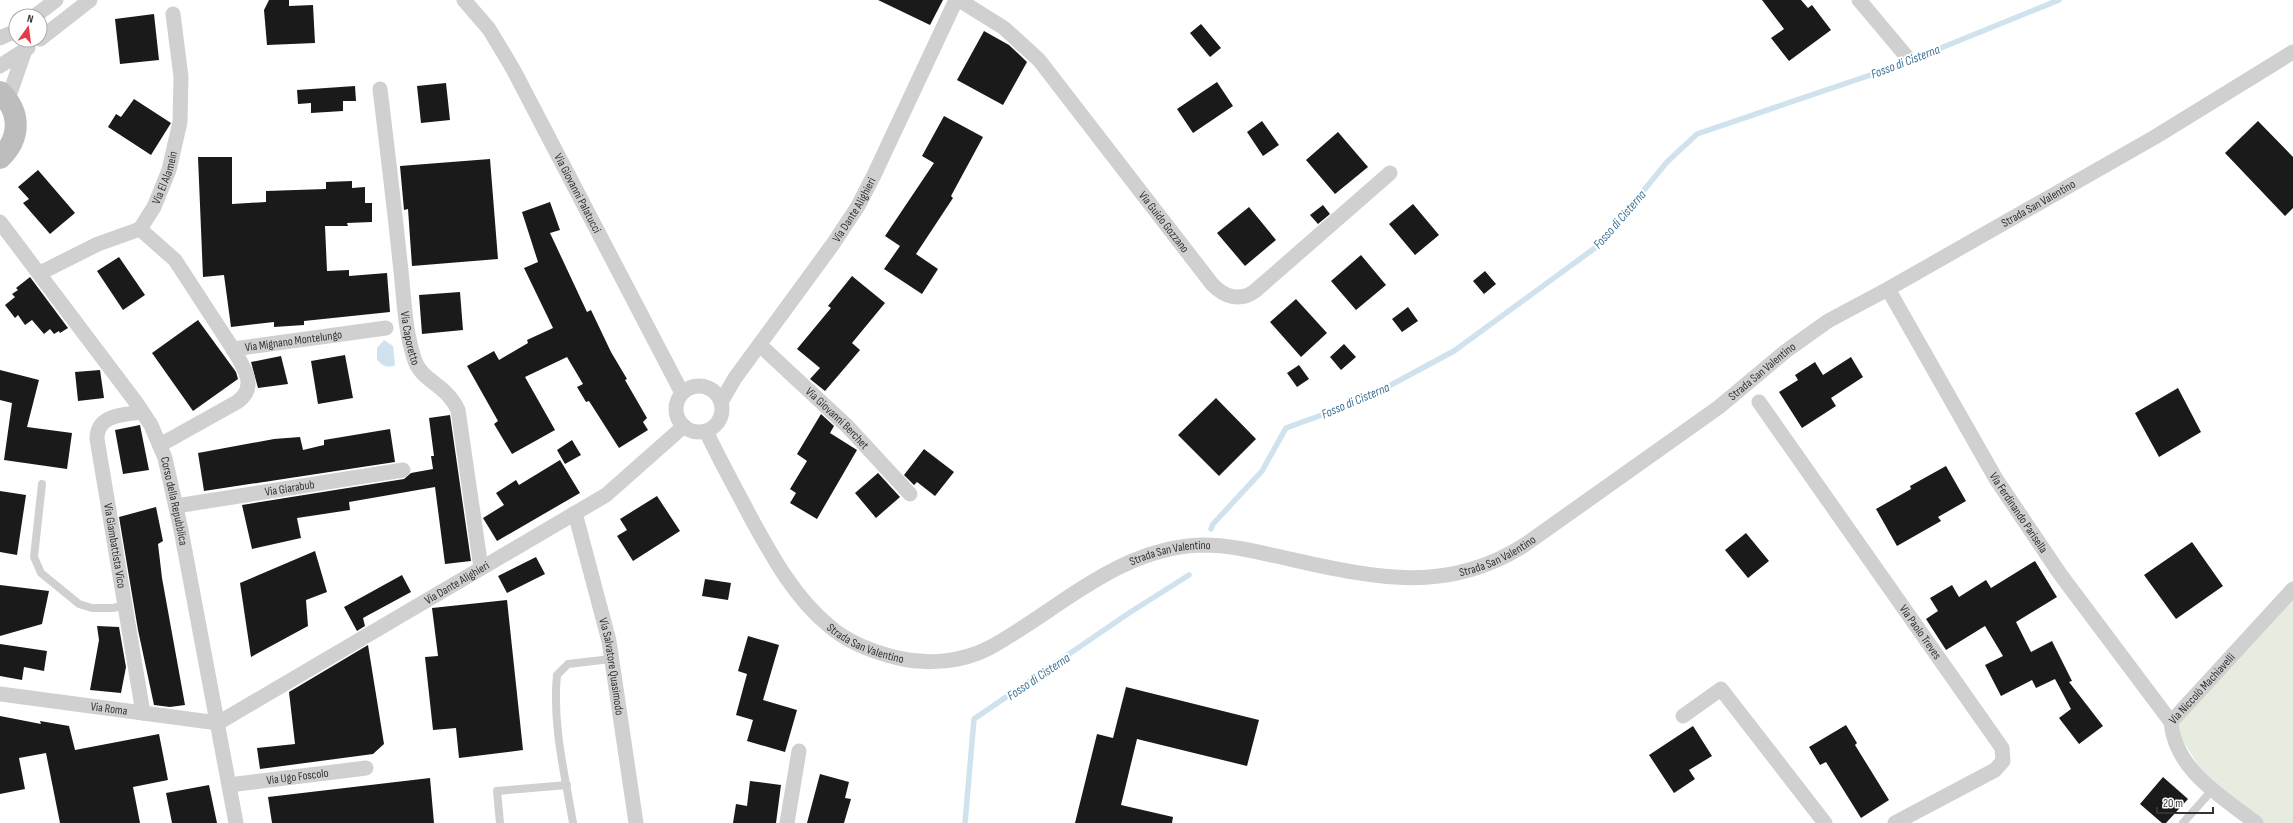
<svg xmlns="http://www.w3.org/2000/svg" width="2293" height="823" viewBox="0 0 2293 823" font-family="'Sofia Sans Condensed',sans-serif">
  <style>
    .green { fill: #e6ecdf }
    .water { fill: #cfe2ee }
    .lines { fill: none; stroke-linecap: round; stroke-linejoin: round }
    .stream { stroke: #cfe2ee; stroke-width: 5.5 }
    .building { fill: #1a1a1a }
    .lane { stroke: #d0d0d0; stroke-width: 8 }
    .street { stroke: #d0d0d0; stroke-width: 15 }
    .secondary { stroke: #bdbdbd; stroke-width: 22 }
    .labels { text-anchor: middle; stroke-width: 4; stroke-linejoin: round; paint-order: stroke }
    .street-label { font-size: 12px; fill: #333; stroke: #fff }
    .water-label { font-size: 13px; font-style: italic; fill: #3f7597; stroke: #fff }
  </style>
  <rect width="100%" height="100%" fill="#fff"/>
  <path class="green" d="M2293,589V823H2256L2213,789L2171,722Z"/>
  <path class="water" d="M384,340L393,346L395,365C387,369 382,365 377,360V348Z"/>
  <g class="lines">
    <path class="stream" d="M1211,529L1213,524L1262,471L1286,428L1363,400L1454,351L1599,245L1667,162L1697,134L1894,67L2059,0
      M965,823L974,719L1129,613L1189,575"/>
  </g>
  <path class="building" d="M269,0H289V6L313,5L315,43L267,45L264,10Z
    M878,0H943L930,25Z
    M1762,0H1801L1808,8L1812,5L1831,30L1789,61L1771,38L1784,29Z
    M154,14L159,60L120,64L115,19Z
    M1201,24L1221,48L1210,57L1190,33Z
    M984,31L1009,45L1027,62L1003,105L957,80Z
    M1217,82L1233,106L1193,133L1177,109Z
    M446,83L450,120L421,123L417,86Z
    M355,86L356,101H343V111L311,113V103L298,104L297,90Z
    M134,99L171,123L151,155L108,127L116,114L121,117Z
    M944,116L983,137L951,196L953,198L916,254L938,269L922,294L884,269L900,246L885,236L934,163L922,156Z
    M1262,121L1279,145L1263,156L1247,132Z
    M2258,121L2293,157V208L2285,216L2225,153Z
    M1338,132L1368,167L1335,194L1306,160Z
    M198,157H232V204L266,202V191L326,189V182L352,181V188L365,187V203H372V222L347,223L348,226H325L327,271L349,270V276L387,273L390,312L304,321V325L274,327V322L231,327L224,275L203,277Z
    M490,159L498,259L412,266L408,209L404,210L400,166Z
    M38,170L75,213L50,234L23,203L29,199L18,187Z
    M550,202L560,230L550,233L587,312L591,310L611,352L627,379L625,380L647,418L643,422L648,430L619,448L589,401L586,402L577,387L583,384L567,357L525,377L555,430L512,454L494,424L498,421L467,366L494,351L499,360L528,343L527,340L553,328L524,268L538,262L522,212Z
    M1413,204L1439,235L1415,255L1389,224Z
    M1323,205L1330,214L1318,224L1310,215Z
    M1249,207L1276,240L1245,266L1217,233Z
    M1361,255L1386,285L1356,310L1331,281Z
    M119,257L145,295L123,310L97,271Z
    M1485,271L1496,284L1484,294L1473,281Z
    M852,276L885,303L852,343L860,350L825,391L810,379L820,368L797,349L831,308L828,306Z
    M30,277L68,328L60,333L59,331L54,334L50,329L44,334L32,320L25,325L18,315L15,318L5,305L15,297L12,294L18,290L16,288Z
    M460,292L463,330L422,334L419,295Z
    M1296,299L1327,333L1301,357L1270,322Z
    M1408,307L1418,321L1402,332L1392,319Z
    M198,320L236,372L238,379L193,411L152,353Z
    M1344,344L1356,357L1341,370L1330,357Z
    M345,355L353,398L318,404L311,361Z
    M281,356L288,384L258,388L251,362Z
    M1851,357L1863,377L1831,398L1836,406L1802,428L1779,392L1798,380L1795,375L1815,362L1823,375Z
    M1299,365L1309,379L1297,387L1287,373Z
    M0,370L39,380L27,427L72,433L67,469L4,460L12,403L0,400Z
    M100,370L104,398L78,401L75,372Z
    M2178,388L2201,432L2159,457L2135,413Z
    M1216,398L1256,439L1219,476L1178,435Z
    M821,414L834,426L830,433L857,450L817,519L790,503L796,493L790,489L807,461L797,454Z
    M450,415L471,561L445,564L435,487L349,502L350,510L297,518L301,538L252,549L242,505L404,479L411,473L433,469L431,456H434L429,418Z
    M140,425L149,470L123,474L115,430Z
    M390,429L395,462L204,491L198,453L274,439L300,437L303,450L324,445V440Z
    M572,440L581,455L565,464L557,450Z
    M924,449L954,472L935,496L917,482L914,485L904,475Z
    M560,460L580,493L497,541L483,518L504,505L496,493L516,480L519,485Z
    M1946,466L1966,501L1938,517L1941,521L1897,546L1876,509L1911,489L1910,486Z
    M878,473L900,497L876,518L855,493Z
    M0,491L26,495L17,555L0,552Z
    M657,496L680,531L633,561L617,536L627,530L620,519Z
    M156,507L163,541L158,544L162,578L185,705L170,707L154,705L138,630L119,517Z
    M1746,533L1769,561L1748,578L1725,550Z
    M2192,542L2223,586L2176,619L2144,575Z
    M315,551L327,592L306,600L308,626L251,657L240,583Z
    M536,557L545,574L507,593L498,576Z
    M2035,561L2057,597L2016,622L2031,652L2052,641L2072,681L2069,682L2103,726L2079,744L2059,718L2071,709L2055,679L2036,688L2032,680L2001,696L1985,665L2003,656L1985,626L1946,650L1926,619L1938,611L1930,598L1952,585L1959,597L1986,580L1991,588Z
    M402,575L411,592L363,618L365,626L357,631L344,607Z
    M705,579L731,583L728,600L702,596Z
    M0,585L49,591L42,624L0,636Z
    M507,600L523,750L459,758L456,728L433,730L425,657L438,656L432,608Z
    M97,626L119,627L126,667L121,693L90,690L99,640Z
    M748,636L779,645L763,700L797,710L785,752L747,741L753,720L736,715L747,674L738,671Z
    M0,644L47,651L44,671L24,667L22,680L0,676Z
    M368,645L384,744L373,754L260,769L257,748L295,744L289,692Z
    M1126,687L1259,720L1247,766L1137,739L1121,805L1173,817L1172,823H1075L1097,734L1113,738Z
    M0,716L41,724L40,721L69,726L75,750L159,734L168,780L133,787L140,823H60L46,753L19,758L25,789L0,794Z
    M1846,725L1857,743L1855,745L1889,800L1861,818L1826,762L1820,765L1809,747Z
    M1693,726L1712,756L1689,770L1695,779L1674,793L1649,755Z
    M820,774L849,782L845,798L851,799L844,823H807Z
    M2163,777L2188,799L2166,823H2162L2140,804Z
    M430,778L434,823H272L268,797Z
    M750,781L781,785L776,823H733L736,804L747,806Z
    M209,785L217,823H172L166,793Z"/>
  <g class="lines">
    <path class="lane" d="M42,484L34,557L41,573L79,604L92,608H113L125,605
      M500,823L497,791L567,785
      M573,823C565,775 552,724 557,675L568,664L611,659
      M2183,823L2213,789"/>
    <g class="street">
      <path id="s1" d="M464,0L489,29L513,69L682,393"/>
      <path id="s2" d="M959,0L1004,28L1039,60L1212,284C1224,297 1240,302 1255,291L1390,173"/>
      <path d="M1859,0L1907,57"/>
      <path d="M35,16L56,0"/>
      <path d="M0,38L16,31"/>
      <path d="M40,39L90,0"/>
      <path d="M0,66L28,48"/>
      <path id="s3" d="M380,89C387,147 394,204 400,262C404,294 404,329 415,361C422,381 447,385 458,410L481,568"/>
      <path d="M8,99L25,50"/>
      <path id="s4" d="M0,222L135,401L151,425L165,458L181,530L236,823"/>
      <path id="s5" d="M140,229L175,260L233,349L386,328"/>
      <path id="s6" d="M40,273L98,244L140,229L154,207L169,170L180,122L181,77L173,14"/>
      <path id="s7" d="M1888,289L1996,479L2060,574L2171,722"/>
      <path id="s8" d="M761,346L848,427L910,494"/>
      <circle cx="699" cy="409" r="23"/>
      <path id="s9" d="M721,402L735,378L833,244L858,206L874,175L956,0"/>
      <path id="s10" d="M1759,402L2002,748L2003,761L1995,770L1895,823"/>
      <path id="s11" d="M142,412C123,415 97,414 97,439L143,713"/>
      <path id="s12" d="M706,431C720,461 736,489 751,518C772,556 794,597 828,625C848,643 873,652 898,658C928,665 962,662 989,648C1059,610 1118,547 1203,545C1231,545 1258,552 1285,558C1371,577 1446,596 1526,544L1719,407L1786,351L1828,321L1888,289L2155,137L2293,52"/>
      <path d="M160,445L237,402C259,387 243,366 233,349"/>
      <path id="s13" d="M176,506L403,470"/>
      <path id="s14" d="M575,513L609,641L636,823"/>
      <path id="s15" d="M0,694L218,723"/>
      <path d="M1683,716L1721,689L1825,823"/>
      <path id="s16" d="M218,723L606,495L684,426"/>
      <path id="s17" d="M229,785L366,768"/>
      <path d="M787,823L799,751"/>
      <path id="s18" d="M2256,823C2221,796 2175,770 2171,722L2293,589"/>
    </g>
    <path class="secondary" d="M0,92C21,112 21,138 0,158"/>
  </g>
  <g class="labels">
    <g class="street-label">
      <text dy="4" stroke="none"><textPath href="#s6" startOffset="167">Via El Alamein</textPath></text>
      <text dy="4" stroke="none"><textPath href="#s1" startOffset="225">Via Giovanni Palatucci</textPath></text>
      <text dy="4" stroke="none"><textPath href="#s12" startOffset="1592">Strada San Valentino</textPath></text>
      <text dy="4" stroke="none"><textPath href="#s9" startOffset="234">Via Dante Alighieri</textPath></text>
      <text dy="4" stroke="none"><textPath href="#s2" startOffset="305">Via Guido Gozzano</textPath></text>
      <text dy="4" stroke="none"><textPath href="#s3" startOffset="251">Via Caporetto</textPath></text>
      <text dy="4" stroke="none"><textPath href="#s5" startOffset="214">Via Mignano Montelungo</textPath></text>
      <text dy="4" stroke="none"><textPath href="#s12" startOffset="1268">Strada San Valentino</textPath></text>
      <text dy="4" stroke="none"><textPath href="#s8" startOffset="105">Via Giovanni Berchet</textPath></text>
      <text dy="4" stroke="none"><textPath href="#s13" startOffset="115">Via Giarabub</textPath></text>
      <text dy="4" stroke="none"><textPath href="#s4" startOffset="333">Corso della Repubblica</textPath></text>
      <text dy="4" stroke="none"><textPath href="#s7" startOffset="259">Via Ferdinando Parisella</textPath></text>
      <text dy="4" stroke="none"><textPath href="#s11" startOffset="167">Via Giambattista Vico</textPath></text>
      <text dy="4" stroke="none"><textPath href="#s12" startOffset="944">Strada San Valentino</textPath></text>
      <text dy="4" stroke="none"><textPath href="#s12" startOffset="609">Strada San Valentino</textPath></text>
      <text dy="4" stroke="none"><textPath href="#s16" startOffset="277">Via Dante Alighieri</textPath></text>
      <text dy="4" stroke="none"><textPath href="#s10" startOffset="281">Via Paolo Treves</textPath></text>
      <text dy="4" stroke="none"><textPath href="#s12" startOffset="273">Strada San Valentino</textPath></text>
      <text dy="4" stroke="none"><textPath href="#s14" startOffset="158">Via Salvatore Quasimodo</textPath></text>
      <text dy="4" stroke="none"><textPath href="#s18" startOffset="182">Via Niccolò Machiavelli</textPath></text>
      <text dy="4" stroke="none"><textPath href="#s15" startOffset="110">Via Roma</textPath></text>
      <text dy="4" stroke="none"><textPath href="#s17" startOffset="69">Via Ugo Foscolo</textPath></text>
    </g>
    <g class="water-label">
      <text transform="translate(1905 61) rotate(-21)" y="5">Fosso di Cisterna</text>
      <text transform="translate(1619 219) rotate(-49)" y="5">Fosso di Cisterna</text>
      <text transform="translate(1355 400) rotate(-23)" y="5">Fosso di Cisterna</text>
      <text transform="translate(1038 676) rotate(-34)" y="5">Fosso di Cisterna</text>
    </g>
  </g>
  <g transform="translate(28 28) rotate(14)"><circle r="19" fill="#ffffff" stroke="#adadad"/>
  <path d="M0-3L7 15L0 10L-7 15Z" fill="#e63946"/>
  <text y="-6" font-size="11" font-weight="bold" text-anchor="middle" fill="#333333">N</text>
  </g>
  <path d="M2157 807v6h56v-6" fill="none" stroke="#333333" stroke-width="2"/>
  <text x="2163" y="807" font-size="12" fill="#333333" stroke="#ffffff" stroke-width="3" paint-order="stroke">20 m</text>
</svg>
